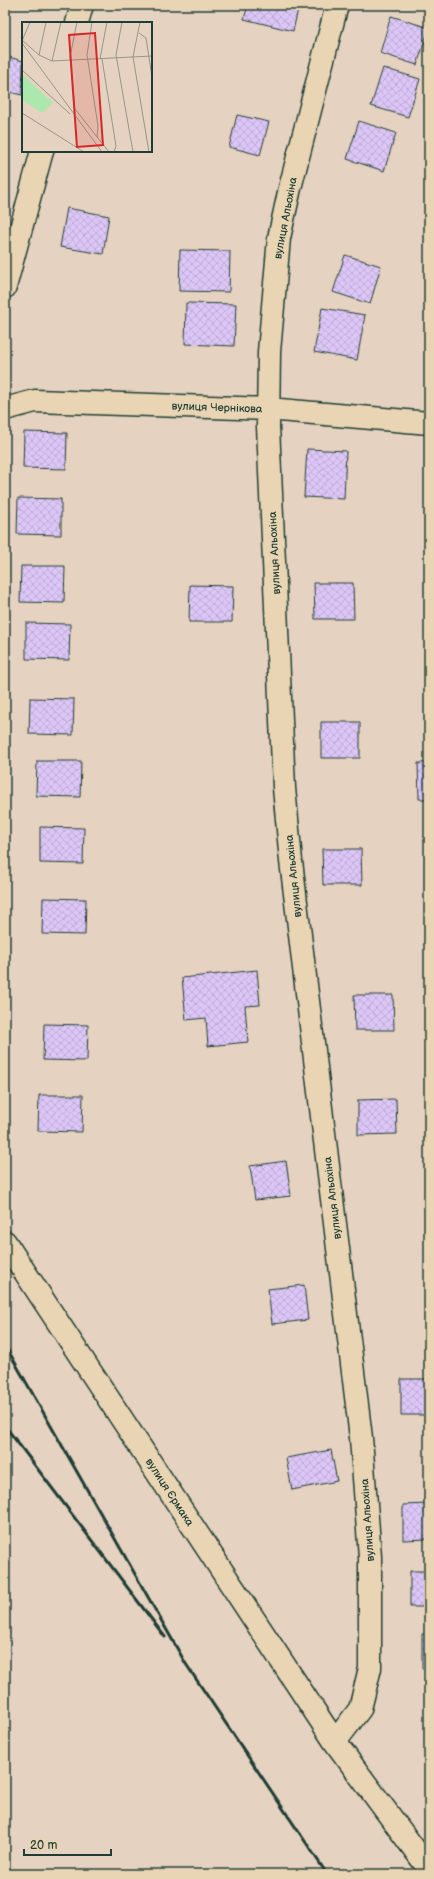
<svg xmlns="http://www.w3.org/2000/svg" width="434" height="1879" viewBox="0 0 434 1879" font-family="'Balsamiq Sans',sans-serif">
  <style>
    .building { fill: url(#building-cross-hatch); stroke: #1f3d34 }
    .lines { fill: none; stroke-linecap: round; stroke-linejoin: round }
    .minor-casing { stroke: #1f3d34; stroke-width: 25 }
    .minor { stroke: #e9d5b3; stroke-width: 22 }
    .rail { stroke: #1f3d34; stroke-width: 3 }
    .labels { text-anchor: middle; stroke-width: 3.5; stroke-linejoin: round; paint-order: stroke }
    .street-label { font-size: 11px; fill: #1f3d34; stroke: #e9d5b3 }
    .inset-road { fill: none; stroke: #969688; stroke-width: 1 }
    .view { fill: #d62828; fill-opacity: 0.15; stroke: #d62828; stroke-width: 2 }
    .inset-edge { fill: none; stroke: #1f3d34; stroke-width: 2 }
  </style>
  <defs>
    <pattern id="building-cross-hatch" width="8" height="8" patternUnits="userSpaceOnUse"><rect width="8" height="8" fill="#dcc6f6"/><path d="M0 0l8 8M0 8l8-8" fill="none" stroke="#bcabd4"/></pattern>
  </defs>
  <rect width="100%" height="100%" fill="#e6d2c0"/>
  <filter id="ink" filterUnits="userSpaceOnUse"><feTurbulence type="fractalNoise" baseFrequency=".025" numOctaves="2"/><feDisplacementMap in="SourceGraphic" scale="8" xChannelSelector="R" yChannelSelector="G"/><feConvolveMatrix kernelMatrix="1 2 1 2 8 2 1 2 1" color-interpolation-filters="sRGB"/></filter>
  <g filter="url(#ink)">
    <path class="building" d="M248,5H299L293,31L244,19Z
      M391,16L429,28L417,65L380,53Z
      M5,56L23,61L22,95L5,91Z
      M383,68L420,79L408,117L371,106Z
      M237,115L269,122L260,155L229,147Z
      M359,121L396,133L384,171L347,159Z
      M67,208L109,216L103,254L60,247Z
      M180,250L230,251L229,292L179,291Z
      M345,255L381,266L370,304L333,292Z
      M186,303L236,304L234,346L185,344Z
      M322,308L365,315L357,360L314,352Z
      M24,432L67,433L66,469L23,468Z
      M307,449L346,451L344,499L304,497Z
      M18,498L61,499V535L17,534Z
      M21,566H65L64,603L20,602Z
      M314,583H353L354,619H315Z
      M190,585L233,586L232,622H189Z
      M26,623L70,624L69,660L26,659Z
      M30,698L74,699L73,735L29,734Z
      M321,722H360V758H321Z
      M37,761H81L80,797L36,796Z
      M418,763H429V799H419Z
      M40,827L84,828L83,864L40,863Z
      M322,849H361L362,885H323Z
      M43,898L86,899L85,935L42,934Z
      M257,970L260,1005L245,1006L248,1042L208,1046L206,1018L186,1020L182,978Z
      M354,995H393L394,1030H355Z
      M44,1024L88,1025L87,1061L43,1060Z
      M39,1095H83L82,1132L38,1131Z
      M396,1099L397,1134L358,1135V1100Z
      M286,1161L291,1196L255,1200L250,1166Z
      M304,1285L308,1320L272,1324L268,1289Z
      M401,1379H429V1415H401Z
      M331,1450L337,1481L292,1490L286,1458Z
      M429,1504V1539L403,1540V1505Z
      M410,1571H429V1607H410Z
      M422,1634H429V1669H422Z"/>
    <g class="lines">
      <defs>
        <path id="minor" d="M77,23L82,5
          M5,287L42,151
          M5,409L35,401L268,409L429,423
          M5,1242L335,1742L429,1869
          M335,1742L360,1709L370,1668V1557L361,1438L291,861L284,788L268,426L269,352L279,238L290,188L337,5"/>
      </defs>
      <use href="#minor" class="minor-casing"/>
      <use href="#minor" class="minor"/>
      <path class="rail" d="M5,1345L186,1664L327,1874
        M5,1426L165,1637"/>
    </g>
  </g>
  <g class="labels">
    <g class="street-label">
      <text transform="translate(285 218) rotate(-79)" y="4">вулиця Альохіна</text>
      <text transform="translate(217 407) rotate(2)" y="4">вулиця Чернікова</text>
      <text transform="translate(274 553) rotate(-93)" y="4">вулиця Альохіна</text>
      <text transform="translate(293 876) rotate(-96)" y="4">вулиця Альохіна</text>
      <text transform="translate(332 1198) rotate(-97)" y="4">вулиця Альохіна</text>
      <text transform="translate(170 1492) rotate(57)" y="4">вулиця Єрмака</text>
      <text transform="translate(367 1520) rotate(-94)" y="4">вулиця Альохіна</text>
    </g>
  </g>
  <g transform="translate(22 22)">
    <rect width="130" height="130" fill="#e6d2c0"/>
    <path d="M0,52L31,81L20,91L0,78Z" fill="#ace8ae"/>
    <path class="inset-road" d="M55,0L48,35L53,87L87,130M70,0L65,33L76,104L75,115M100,0L94,33L111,130M118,0L111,35L127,130M117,11L124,16L130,55M0,18L17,33L30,39L130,34M0,19L8,0M0,21L80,130M17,33L24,0M78,37L85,0M80,37L94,124L92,130M30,39L39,0M0,48L48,92M0,91L62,130"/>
    <path class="view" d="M73,11L81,123L55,125L47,13Z"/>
    <rect width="130" height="130" class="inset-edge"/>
  </g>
  <rect width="434" height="1879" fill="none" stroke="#e9d5b3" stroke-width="20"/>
  <rect x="10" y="10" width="414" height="1859" fill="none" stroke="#1f3d34" stroke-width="1.5" filter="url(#ink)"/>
  <path d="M24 1849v6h87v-6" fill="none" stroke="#1f3d34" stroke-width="2"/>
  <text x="30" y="1849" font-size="12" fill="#1f3d34" stroke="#e9d5b3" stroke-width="3" paint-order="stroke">20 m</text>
</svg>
